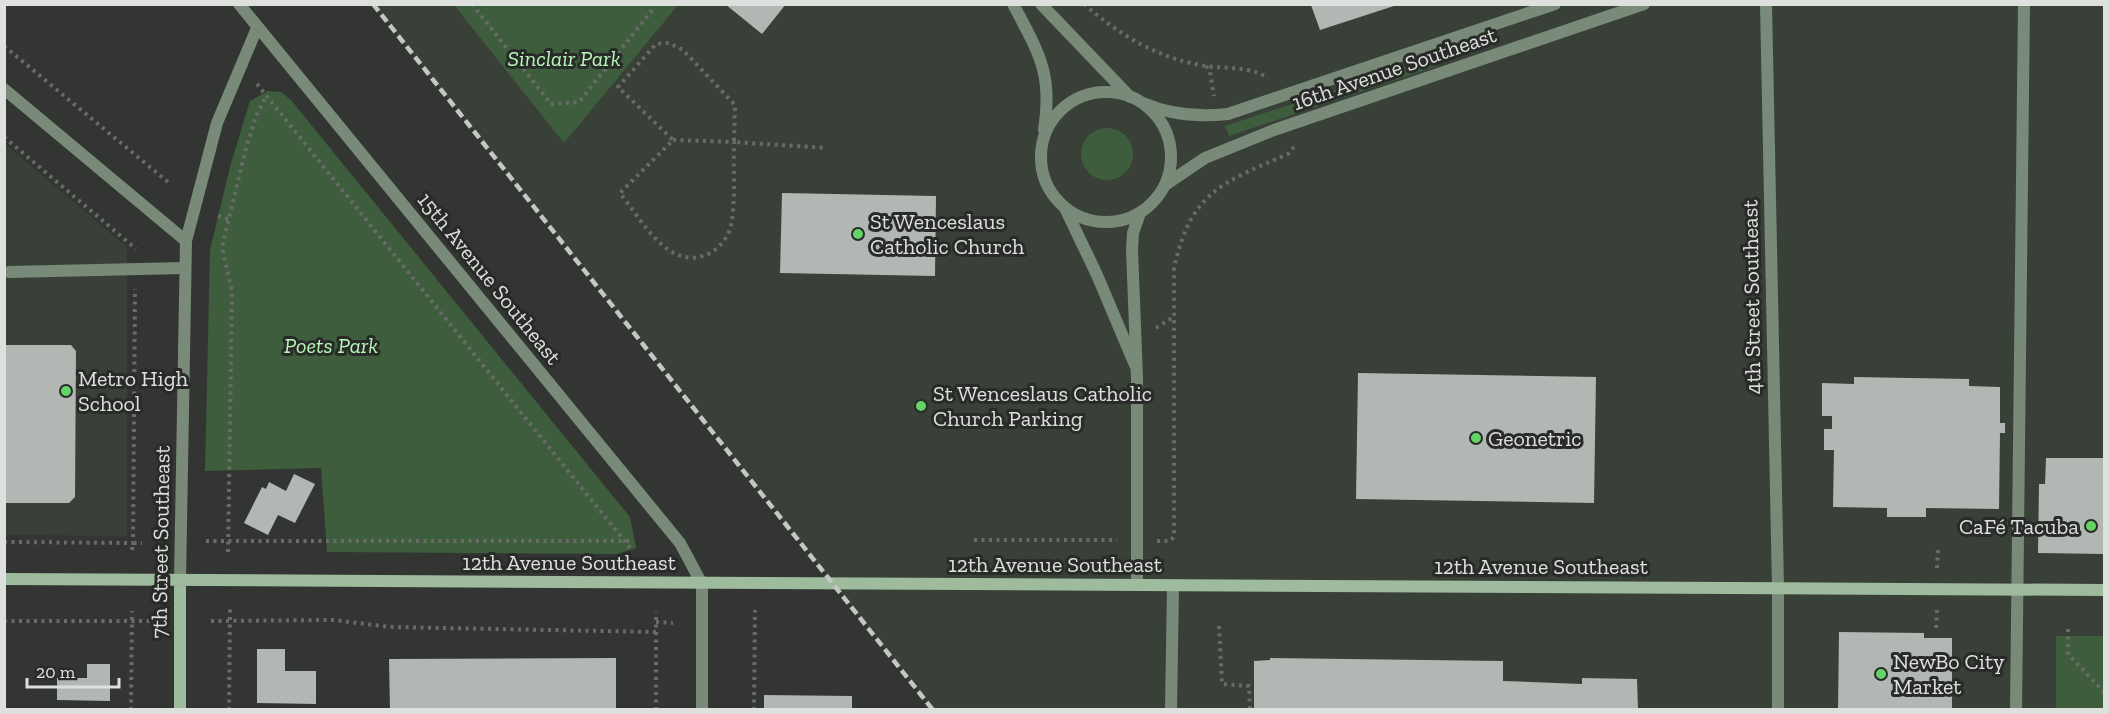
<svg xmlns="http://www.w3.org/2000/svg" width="2109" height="714" viewBox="0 0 2109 714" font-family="'Zilla Slab',serif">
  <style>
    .built { fill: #394038 }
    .green { fill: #3d5d3d }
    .building { fill: #b3b7b3 }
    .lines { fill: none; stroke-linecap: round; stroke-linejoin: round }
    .path { stroke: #696b69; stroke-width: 4; stroke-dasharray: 3 4.5; stroke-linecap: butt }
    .service { stroke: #798b78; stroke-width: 12 }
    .minor { stroke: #798b78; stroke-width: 12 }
    .tertiary { stroke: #798b78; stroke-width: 12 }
    .secondary { stroke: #9fbb9e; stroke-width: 12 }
    .rail { stroke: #c5c7c5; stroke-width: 4.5; stroke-dasharray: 9 4.5; stroke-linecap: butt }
    .poi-dot { fill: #65d467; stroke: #282b28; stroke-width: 2 }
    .labels { text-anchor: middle; stroke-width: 6; stroke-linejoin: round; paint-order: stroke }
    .park-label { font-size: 22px; font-style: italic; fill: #b8f6b7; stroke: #282b28 }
    .street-label { font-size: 22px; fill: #dee0de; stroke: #282b28 }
    .poi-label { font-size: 22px; fill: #dee0de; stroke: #282b28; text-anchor: start }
  </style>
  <rect width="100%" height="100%" fill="#323532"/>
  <path class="built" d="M374,5H2104V709H933Z
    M4,143L127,247V536L5,535Z"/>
  <path class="green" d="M454,5H678L564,143Z
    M1435,57L1437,66L1229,136L1225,126Z
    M268,91L281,92L291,100L630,517L636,548L617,554L327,552L321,468L205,471L210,250L231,163L250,101Z
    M1081 154a26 26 0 1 1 52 0a26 26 0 1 1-52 0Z
    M2056,636H2104V709H2056Z"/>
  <path class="building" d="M725,4H786L762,34Z
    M1311,5H1397L1320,30Z
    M782,193L936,196L935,276L780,273Z
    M4,345H71L76,351L75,497L69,503H4Z
    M1358,373L1596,377L1594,503L1356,499Z
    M1854,377L1969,379V386L2000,387V423H2005V433H2000L1999,509L1926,508V517H1887V508L1833,507L1834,450H1824V429H1832V416H1822V383L1854,384Z
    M2046,458H2104V554L2038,553L2039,484H2045Z
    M294,474L315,484L295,523L278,515L268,535L244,523L262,487L266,489L269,482L286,491Z
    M1839,632L1924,633V638H1952V710H1838Z
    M257,649H285V671H316V704L257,703Z
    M616,658V710H390L389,659Z
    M1270,658L1503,661V681L1582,684V678L1637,679L1638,710H1254V661L1270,660Z
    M87,664H110V701L57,700V678H87Z
    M764,695L852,696V710H764Z"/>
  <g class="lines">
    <path class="path" d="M472,4L551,104L579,102L654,8V4
      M1084,4C1119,35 1159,59 1206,66C1227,69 1250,66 1268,78
      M4,46L168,182
      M1206,66L1210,72L1214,96
      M257,84L630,548
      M4,137L136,249
      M673,140L734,142C733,167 736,201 731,225C729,236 720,248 710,253C669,274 641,219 620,193L673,140L618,87L656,44L669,43L683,50L735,105L734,142L826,148
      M218,216L228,219
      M1156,328L1175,316
      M974,540H1117
      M206,541H633
      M1157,541H1170L1174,537V268C1191,192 1221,183 1288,154L1294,147
      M4,542L133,543L135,289
      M132,550L133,543H142
      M228,552L232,292L222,247L245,152L256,116L267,95
      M1937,568L1938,549
      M4,621H152
      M211,621L334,620L390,627L656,632
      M656,622L673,623
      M1219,626L1222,684L1249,686L1250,710
      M1936,628L1937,608
      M2068,629V654L2104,692
      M131,710L132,611
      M229,710L230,609
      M656,710V612
      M754,710L755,610"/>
    <path class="service" d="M9,272L184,268
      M1778,588V710
      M1171,710L1173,586
      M2016,710L2024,4"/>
    <path class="minor" d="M1013,4C1039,53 1053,74 1044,130
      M1041,4L1130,97
      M1766,4L1778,588
      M4,89L186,241
      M1041 157a65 65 0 1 1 130 0a65 65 0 1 1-130 0Z
      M1143,103C1170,115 1199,117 1228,114L1555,4
      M1165,185L1205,158L1274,130L1644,4
      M1065,208L1097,275L1135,365
      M702,584V710
      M1137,585V378L1132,250L1133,233L1140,213"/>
    <path class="tertiary" d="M239,4L680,543L702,584
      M180,581L186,241L217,123L257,28"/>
    <path class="secondary" d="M4,579L2104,590
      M180,710V581"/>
    <path class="rail" d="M373,4L933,710"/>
  </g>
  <g class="poi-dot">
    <circle cx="858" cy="234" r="6"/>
    <circle cx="66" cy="391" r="6"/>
    <circle cx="921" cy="406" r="6"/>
    <circle cx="1476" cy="438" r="6"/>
    <circle cx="2091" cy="526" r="6"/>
    <circle cx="1881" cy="674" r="6"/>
  </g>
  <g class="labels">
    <g class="park-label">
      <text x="564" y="66">Sinclair Park</text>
      <text x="331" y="353">Poets Park</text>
    </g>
    <g class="street-label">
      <text transform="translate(1394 68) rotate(-19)" y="8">16th Avenue Southeast</text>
      <text transform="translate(490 278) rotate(51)" y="8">15th Avenue Southeast</text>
      <text transform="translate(1751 297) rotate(-91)" y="8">4th Street Southeast</text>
      <text transform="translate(160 542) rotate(-89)" y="8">7th Street Southeast</text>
      <text x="569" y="570">12th Avenue Southeast</text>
      <text x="1055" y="572">12th Avenue Southeast</text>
      <text x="1541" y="574">12th Avenue Southeast</text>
    </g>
    <g class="poi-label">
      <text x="870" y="229">St Wenceslaus<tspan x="870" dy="25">Catholic Church</tspan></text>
      <text x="78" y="386">Metro High<tspan x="78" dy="25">School</tspan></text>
      <text x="933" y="401">St Wenceslaus Catholic<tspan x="933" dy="25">Church Parking</tspan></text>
      <text x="1488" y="446">Geonetric</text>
      <text x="2079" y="534" text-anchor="end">CaFé Tacuba</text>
      <text x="1893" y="669">NewBo City<tspan x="1893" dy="25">Market</tspan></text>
    </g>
  </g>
  <rect width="2109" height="714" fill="none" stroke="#dee0de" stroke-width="12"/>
  <path d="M27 678v9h92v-9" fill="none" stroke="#dee0de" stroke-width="3"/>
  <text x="36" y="678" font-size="18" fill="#dee0de" stroke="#282b28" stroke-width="4.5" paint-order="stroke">20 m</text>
</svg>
